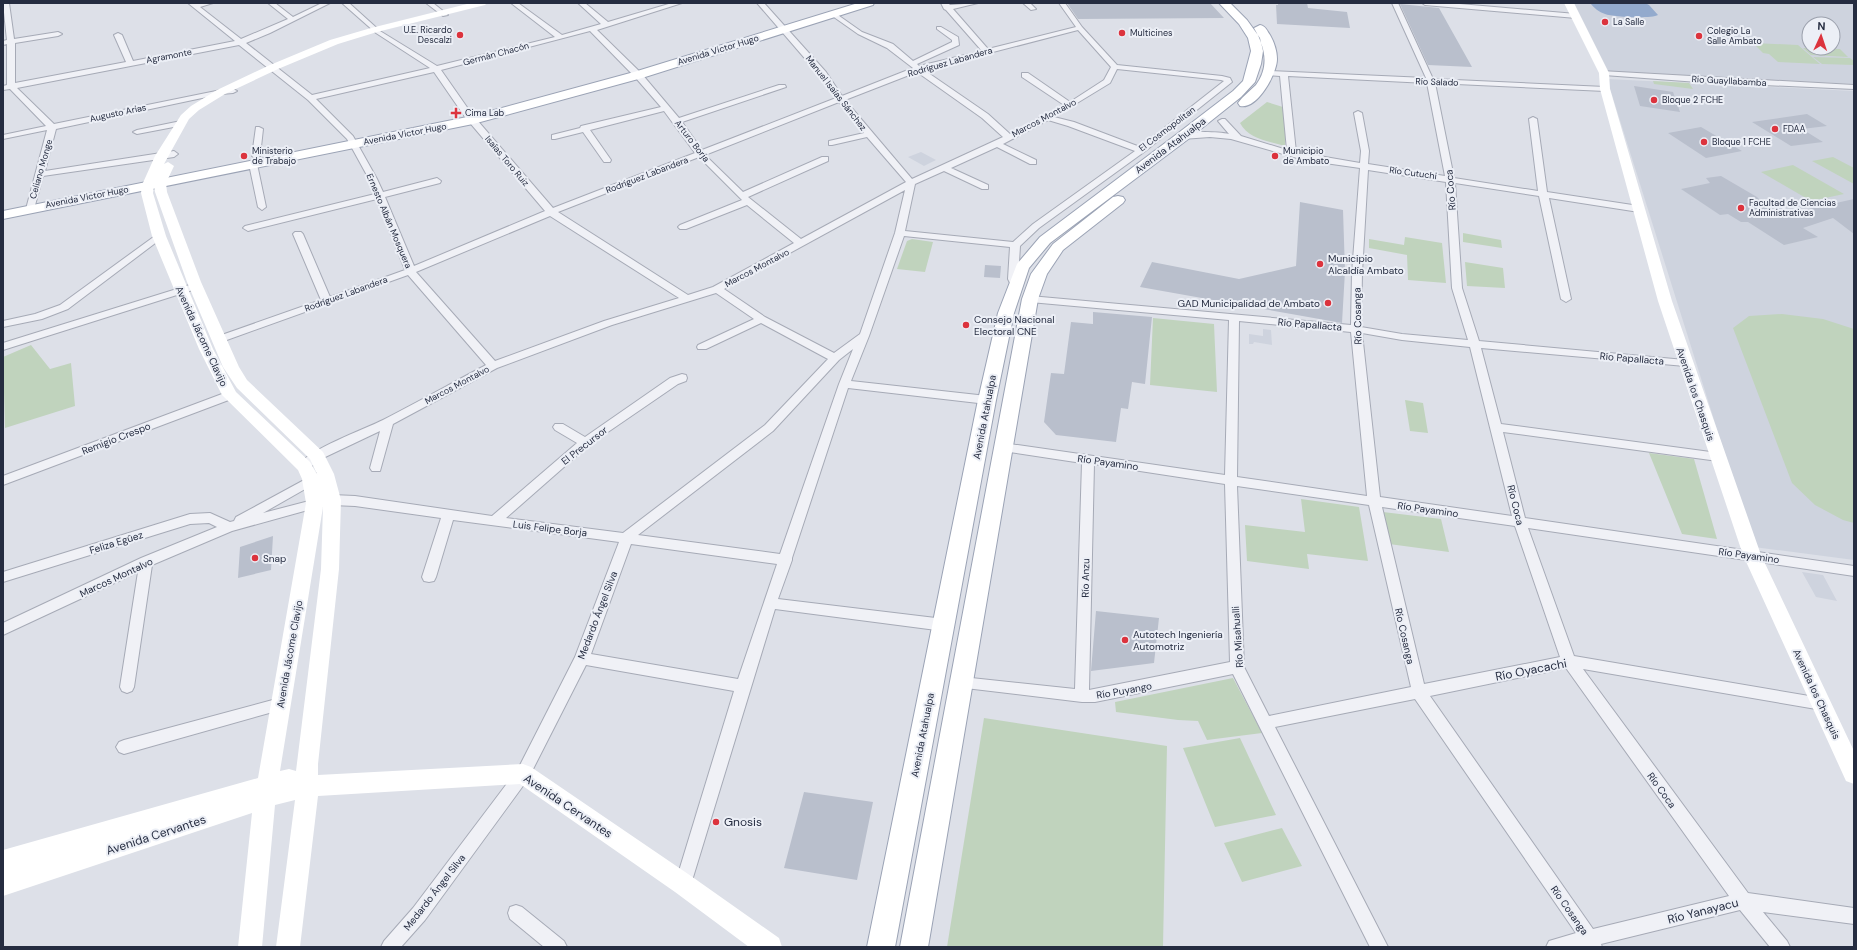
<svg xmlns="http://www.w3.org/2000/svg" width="1857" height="950" viewBox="0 0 1857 950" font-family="'DM Sans',sans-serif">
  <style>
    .built { fill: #ced3de; fill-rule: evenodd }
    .green { fill: #c0d3bd }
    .water { fill: #93aacd }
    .building { fill: #b9bfcc }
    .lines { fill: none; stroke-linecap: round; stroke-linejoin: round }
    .street-casing { stroke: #a6aab6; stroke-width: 2 }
    .primary-casing { stroke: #9ba3b5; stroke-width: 2 }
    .street { fill: #f0f1f6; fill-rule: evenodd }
    .secondary { fill: #fff; fill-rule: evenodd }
    .primary { fill: #fff; fill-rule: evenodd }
    .poi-dot { fill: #dc333d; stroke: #eceff6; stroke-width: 1.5 }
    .labels { text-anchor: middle; stroke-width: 4; stroke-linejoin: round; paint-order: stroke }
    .far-poi-label { font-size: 9px; fill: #252c40; stroke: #eceff6; text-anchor: start }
    .far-street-label { font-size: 9px; fill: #252c40; stroke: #eceff6 }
    .street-label { font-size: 10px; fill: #252c40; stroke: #eceff6 }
    .poi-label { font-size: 10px; fill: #252c40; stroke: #eceff6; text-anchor: start }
    .near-street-label { font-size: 12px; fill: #252c40; stroke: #eceff6 }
    .near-poi-label { font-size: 12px; fill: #252c40; stroke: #eceff6; text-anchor: start }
  </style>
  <rect width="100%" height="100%" fill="#dde0e8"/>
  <path class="built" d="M1572,3H1854V84L1607,72ZM1809,24H1833V48H1809Z
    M1607,79L1854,91V560L1754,547Z
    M921,152L936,160L924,166L908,157Z
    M1263,329L1271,330L1272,345L1254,342L1253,344H1249V334L1263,336Z
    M1802,572L1823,575L1837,601L1816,597Z"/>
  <path class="green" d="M1753,43L1798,45L1820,64L1778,62L1769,54L1763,53Z
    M1803,48L1840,49L1848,57L1811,55Z
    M1813,57L1850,58L1854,61V65L1822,64Z
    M1653,81L1689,83L1693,89L1654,84Z
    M1267,102L1286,108L1285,146C1269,141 1248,139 1240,123Z
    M1833,157L1854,168V184L1812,161Z
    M1793,165L1844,194L1811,201L1761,172Z
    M1463,233L1501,240L1502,248L1463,242Z
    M1405,237L1442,243L1446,283L1408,280L1407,255L1369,248V239L1404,245Z
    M912,239L933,242L925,272L897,269L907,241Z
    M1465,262L1503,268L1505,288L1467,286Z
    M1782,314L1823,319L1854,329V523L1843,520L1815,505L1792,483L1733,328L1749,316Z
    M1153,318L1214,324L1217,392L1150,385Z
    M31,345L50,369L71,363L75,406L5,428L3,357Z
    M1405,400L1423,403L1428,433L1410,431Z
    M1649,453L1694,459L1717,539L1682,534Z
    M1301,499L1359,507L1368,561L1307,554L1309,569L1247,561L1245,525L1305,532Z
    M1383,512L1441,519L1449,552L1389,544Z
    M1233,678L1262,733L1207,740L1198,721L1178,720L1116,712L1115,702Z
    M984,718L1167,746L1163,947H947Z
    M1240,738L1276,815L1215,827L1183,748Z
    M1282,828L1302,866L1242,882L1224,843Z"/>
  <path class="water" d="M1590,3H1645L1649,5L1658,15C1651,19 1613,17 1605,14C1599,12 1594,8 1590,3Z"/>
  <path class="building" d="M1067,3H1210L1224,18L1078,19Z
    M1278,3H1307L1308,8L1347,12L1350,28L1277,24L1276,5H1278Z
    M1400,4L1439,8L1472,67L1428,65Z
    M1634,86L1673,92L1680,112L1640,106Z
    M1807,114L1827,126L1802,129L1823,142L1791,146L1752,122Z
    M1701,127L1742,151L1706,158L1668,133Z
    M1721,176L1757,197L1762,202L1782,215L1854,199V234L1833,218L1803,228L1818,237L1784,245L1748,222H1741L1728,214L1720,215L1681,189L1710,183L1706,178Z
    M1300,202L1343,210L1345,271L1342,323L1140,287L1152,262L1239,279L1296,266Z
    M985,265L1001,266L1000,278L984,277Z
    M1093,312L1152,317L1145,384L1132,382L1128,409L1121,408L1116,442L1056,435L1044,422L1051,373L1064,374L1071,322L1093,324Z
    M273,536L271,570L238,578L240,547Z
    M1096,611L1159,618L1154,663L1091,671Z
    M804,792L873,802L857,880L784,868Z"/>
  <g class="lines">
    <defs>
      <path id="street" d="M3,3H9L14,39L58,32L62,34L58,36L15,43V83L126,62L114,35L118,33L122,35L133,61L235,41L188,3H213L200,7L241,39L288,19L268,3H275L293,17L322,3H330L270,33L246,43L312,95L430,68L376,33L342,3H349L380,31L437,66L555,37L511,3H518L562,35L601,24L578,3H585L608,22L672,3H682L597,30L641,73L679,118L779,85H785L786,87L682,122L702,150L836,98L820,76L757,3H764L826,72L842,96L913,68L887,48L858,34L831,15V13H835L862,32L893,44L913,61L952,42V40L937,29V27H941L958,37L959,45L917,64L919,66L982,51L946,10L944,9L941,3H948L950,5L978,3L953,9L988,49L1076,27L1059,3H1065L1082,27L1117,65L1222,76L1230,78L1232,82L1144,152L1039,228L1020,246L1018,279L1020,285L1018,287H1012L1008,279L1010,247L904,236L869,336L851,381L987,396L993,400L987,404L848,388L792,558V560L778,599L944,619L949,621L951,625L949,629L944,631L775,609L691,884L689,890L683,892L677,890L675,884L734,691L586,665L528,779L425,920L401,947H381L384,941L413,908L518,769L575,657L619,542L453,520L436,577L434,581L429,582L424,581L422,577L441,518L355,506L332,505L315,508L232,531L152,565L134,687L132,691L127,693L122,691L120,687L138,572L3,635V623L141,558L217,527L209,523L190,524L3,582V572L190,514L210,513L230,522L234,521L236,517L317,473L321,474L323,477L321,480L263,513L332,495L355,496L492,516L577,443L555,430L553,427L555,424H563L585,437L670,378L682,374L686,375L687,378L686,381L678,384L589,445L506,518L623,533L765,425L828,359L761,323L706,349H698L697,347L698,345L754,319L716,293L612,325L497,368L393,424L380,471H372L370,468L380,431L321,459L308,469H300L298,466C307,450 365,429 383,420C418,402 452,383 486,365L408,275L224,341L220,342L215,339L216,337L321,300L293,234L295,232H301L303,234L330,297L405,270L377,199L248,231L243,228L245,226L375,194L369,179L347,139L308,100L239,45L17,88L54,124L221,90L233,89L237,91L233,93L221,94L56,129L45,171L174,151L178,154L174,157L43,176L34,209L33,211H27L26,209L47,130L3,139V135L46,126L10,89L3,90V86L7,85V44L3,45V41L7,40ZM1078,30L1111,67L1104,80L1070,102L1028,73H1022V77L1064,105L1010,134L988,114L924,70ZM590,31L635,77L661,107L581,126L580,128L552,135V139H555L583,132L604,162H610L611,160L590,130L664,111L695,153L553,208L471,113L441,70ZM1117,69L1221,80L1224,81L1140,147L1074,122L1054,117L1110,83ZM434,72L465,117L545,211L414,266L385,197L440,183L441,181L437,178L383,192L377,179L353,136L316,99ZM917,72L982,118L1003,137L912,179L845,100ZM839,102L864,133L829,141V145H832L867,137L906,182L801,239L748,197L828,161V157H822L743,192L705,155ZM1048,120L1068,126L1135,151L1033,224L1013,242L905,231L915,184L944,171L982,189H988V185L951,168L997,147L1030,164H1036V160L1003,144ZM699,157L742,200L680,225L678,227L680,229H686L747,205L794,243L713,287L688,295L558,212ZM905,190L895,233L860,334L834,353L765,317L724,289ZM550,216L679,298L604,321L495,361L416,272ZM853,349L839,384L780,554L638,535L773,431L839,360ZM631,544L777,564L738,679L591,654Z
        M426,3H433L448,15L443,16Z
        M1023,3H1030L1036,9L1031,10Z
        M1392,3H1398L1433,79L1605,87L1609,89L1605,91L1435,83L1454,178L1538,191L1529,119L1533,117L1537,119L1547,192L1639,206L1644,209L1639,212L1549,198L1571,299L1566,302L1561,299L1539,196L1455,183L1462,288L1479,341L1685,360L1690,363L1685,366L1481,348L1501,424L1718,453L1722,454L1724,457L1722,460L1718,461L1503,432L1525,518L1854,566V576L1528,528L1574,656L1827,699L1829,704L1827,709L1822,710L1583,669L1748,893L1854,908V924L1763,912L1787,941L1790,947H1770L1740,910L1601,944L1602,947H1546L1549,941L1576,933L1415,699L1275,727L1388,947H1370L1233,674L1095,702H1082L957,687L955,683L957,679L962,677L1075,689L1082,463L1003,451L999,450L997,447L999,444L1003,443L1225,475L1229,320L1030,302L1025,299L1030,296L1351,325L1352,273L1360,168L1304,160L1231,139L1210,137L1182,139L1178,137C1186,130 1218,132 1229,134L1218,121L1222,119H1225L1241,136L1287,150L1280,76L1266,75V71H1269L1426,78ZM1288,76L1427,83L1445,176L1368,164L1369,151L1362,113L1358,111L1354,113L1361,151L1360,163L1296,152ZM1368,170L1446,182L1452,288L1468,340L1402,334L1361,327L1362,273ZM1239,321L1351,332L1367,496L1237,477ZM1362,333L1402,340L1470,347L1512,516L1380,497ZM1094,464L1225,484L1230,662L1089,690ZM1237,486L1369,505L1411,687L1269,716L1244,667ZM1382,507L1515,526L1560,657L1424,684ZM1566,668L1729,896L1593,929L1430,696Z
        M1422,3H1448L1576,14L1579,16L1576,18L1425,5Z
        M1601,71L1854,85V89L1698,82L1604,75H1601Z
        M181,121L185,123L184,125L137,134L133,132L137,130Z
        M256,127H259L263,129L260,156L256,159L252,156Z
        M253,161L257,164L266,207L262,210L258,207L249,164Z
        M159,233L162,234L164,236L162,238L68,309L42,319L3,327V321L35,314L60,305Z
        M196,283L199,284L201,286L199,288L3,350V343Z
        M230,391L236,395L234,398L3,485V476Z
        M280,698L285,699L287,704L285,709L280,710L124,754L119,752L116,747L119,742L124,740Z
        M516,905L522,907L564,941L567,947H544L510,919L508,913L510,907Z"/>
      <path id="primary" d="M858,3H874L873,5L642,78L473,124L3,219V211L472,116L634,72Z
        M1219,3H1230L1247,20L1260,38L1263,51L1261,64L1255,82L1241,97L1187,140L1050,243L1029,268L1014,313L996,400L895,947H867L978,400L998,313L1017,264L1040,237L1177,134L1233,91L1243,81L1251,51L1248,38L1239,24Z
        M1260,25C1266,26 1267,31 1270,35C1274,42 1277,51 1277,59C1277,74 1257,110 1240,106L1238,103C1243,96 1250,91 1256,85C1270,66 1265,47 1254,28Z
        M1118,196L1123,197L1125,200L1123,203L1063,250L1047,274L1038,299L928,947H900L1022,299L1031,274L1053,244L1113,197Z"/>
    </defs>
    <use href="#street" class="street-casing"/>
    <use href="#primary" class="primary-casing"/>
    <use href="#street" class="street"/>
    <path class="secondary" d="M471,3H487L485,5L377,32L338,44L278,69L225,94L199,110L189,119L164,164L168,162L174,166L166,183L167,192L201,282L239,367L247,380L323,452L334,474L341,500L339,569L318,764V775L523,764L531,767L691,876L779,938L782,947H749L675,892L520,784L318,796L300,947H276L295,800L275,805L262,947H238L252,813L3,896V850L258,778L306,503L302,479L298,470L222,395L199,349L152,236L141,193L142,185L155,156L181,115L191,106L217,90L270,65L330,40L371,28ZM154,186L155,192L187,282L223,367L237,388L310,459L318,476L310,462L236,392L213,349L166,236L153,193ZM323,507L321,569L296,771L289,769L280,771Z
      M1564,3H1574L1609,73L1610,89L1672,301L1761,555L1854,751V784L1846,781L1743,555L1658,301L1600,89L1599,73Z"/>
    <use href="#primary" class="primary"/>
  </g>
  <g class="poi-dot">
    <circle cx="1605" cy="22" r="4"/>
    <circle cx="1122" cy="33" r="4"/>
    <circle cx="460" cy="35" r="4"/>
    <circle cx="1699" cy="36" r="4"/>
    <circle cx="1654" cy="100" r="4"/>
    <path d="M454 107h4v4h4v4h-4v4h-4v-4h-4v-4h4z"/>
    <circle cx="1775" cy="129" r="4"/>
    <circle cx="1704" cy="142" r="4"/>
    <circle cx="244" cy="156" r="4"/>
    <circle cx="1275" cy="156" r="4"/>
    <circle cx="1741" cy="208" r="4"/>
    <circle cx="1320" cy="264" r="4"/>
    <circle cx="1328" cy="303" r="4"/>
    <circle cx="966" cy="325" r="4"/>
    <circle cx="255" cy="558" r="4"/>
    <circle cx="1125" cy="640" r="4"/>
    <circle cx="716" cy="822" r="4"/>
  </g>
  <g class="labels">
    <g class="far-poi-label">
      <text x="1613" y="25">La Salle</text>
      <text x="452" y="33" text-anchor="end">U.E. Ricardo<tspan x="452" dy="10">Descalzi</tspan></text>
      <text x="1707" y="34">Colegio La<tspan x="1707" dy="10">Salle Ambato</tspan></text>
      <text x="1130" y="36">Multicines</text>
      <text x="1662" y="103">Bloque 2 FCHE</text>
      <text x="465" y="116">Cima Lab</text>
      <text x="1783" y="132">FDAA</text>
      <text x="1712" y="145">Bloque 1 FCHE</text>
      <text x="252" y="154">Ministerio<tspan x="252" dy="10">de Trabajo</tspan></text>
      <text x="1283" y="154">Municipio<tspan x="1283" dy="10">de Ambato</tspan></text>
      <text x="1749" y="206">Facultad de Ciencias<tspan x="1749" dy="10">Administrativas</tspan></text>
    </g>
    <g class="far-street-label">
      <text transform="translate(718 50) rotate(-17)" y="3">Avenida Victor Hugo</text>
      <text transform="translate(496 54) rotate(-15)" y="3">Germán Chacón</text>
      <text transform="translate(169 56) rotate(-11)" y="3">Agramonte</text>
      <text transform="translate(950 62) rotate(-16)" y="3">Rodríguez Labandera</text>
      <text transform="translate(1729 81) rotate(3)" y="3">Rio Guayllabamba</text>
      <text transform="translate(1437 82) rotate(2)" y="3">Río Salado</text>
      <text transform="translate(836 93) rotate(52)" y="3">Manuel Isaías Sánchez</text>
      <text transform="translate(118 113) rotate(-12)" y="3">Augusto Arias</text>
      <text transform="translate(1044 118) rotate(-28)" y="3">Marcos Montalvo</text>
      <text transform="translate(1167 129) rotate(-37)" y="3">El Cosmopolitan</text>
      <text transform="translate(405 134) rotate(-11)" y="3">Avenida Victor Hugo</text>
      <text transform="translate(692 141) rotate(52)" y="3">Arturo Borja</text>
      <text transform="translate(507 161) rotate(50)" y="3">Isaías Toro Ruiz</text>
      <text transform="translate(41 169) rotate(-74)" y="3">Celiano Monge</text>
      <text transform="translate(1413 173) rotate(8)" y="3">Río Cutuchi</text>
      <text transform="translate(647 175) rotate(-21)" y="3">Rodríguez Labandera</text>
      <text transform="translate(87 197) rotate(-11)" y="3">Avenida Victor Hugo</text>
      <text transform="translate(389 221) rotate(67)" y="3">Ernesto Albán Mosquera</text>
      <text transform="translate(757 268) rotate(-28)" y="3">Marcos Montalvo</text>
      <text transform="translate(346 294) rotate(-20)" y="3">Rodríguez Labandera</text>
      <text transform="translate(457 385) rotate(-28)" y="3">Marcos Montalvo</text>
    </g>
    <g class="street-label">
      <text transform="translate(1170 145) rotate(-37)" y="4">Avenida Atahualpa</text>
      <text transform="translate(1450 190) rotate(-95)" y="4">Río Coca</text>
      <text transform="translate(1357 316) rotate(-91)" y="4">Río Cosanga</text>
      <text transform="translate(1310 324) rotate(5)" y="4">Río Papallacta</text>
      <text transform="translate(202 336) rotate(65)" y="4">Avenida Jácome Clavijo</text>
      <text transform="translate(1632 358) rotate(5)" y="4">Río Papallacta</text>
      <text transform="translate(1696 394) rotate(71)" y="4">Avenida los Chasquis</text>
      <text transform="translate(984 417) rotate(-79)" y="4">Avenida Atahualpa</text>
      <text transform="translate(116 438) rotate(-21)" y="4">Remigio Crespo</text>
      <text transform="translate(584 445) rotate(-38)" y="4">El Precursor</text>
      <text transform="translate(1108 462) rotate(8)" y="4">Río Payamino</text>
      <text transform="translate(1516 505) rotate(76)" y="4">Río Coca</text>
      <text transform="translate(1428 509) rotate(8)" y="4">Río Payamino</text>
      <text transform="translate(550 528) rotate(7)" y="4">Luis Felipe Borja</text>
      <text transform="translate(116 542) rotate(-17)" y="4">Feliza Egüez</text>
      <text transform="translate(1749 555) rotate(8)" y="4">Río Payamino</text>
      <text transform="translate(116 577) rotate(-25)" y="4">Marcos Montalvo</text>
      <text transform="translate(1085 578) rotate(-89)" y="4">Río Anzu</text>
      <text transform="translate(597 615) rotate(-69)" y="4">Medardo Ángel Silva</text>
      <text transform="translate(1405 636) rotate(77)" y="4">Río Cosanga</text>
      <text transform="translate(1237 637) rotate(-94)" y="4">Río Misahualli</text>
      <text transform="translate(289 654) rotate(-80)" y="4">Avenida Jácome Clavijo</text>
      <text transform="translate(1124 690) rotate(-10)" y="4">Río Puyango</text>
      <text transform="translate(1817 694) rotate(65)" y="4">Avenida los Chasquis</text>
      <text transform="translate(922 735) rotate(-79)" y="4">Avenida Atahualpa</text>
      <text transform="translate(1662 790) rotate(54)" y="4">Río Coca</text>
      <text transform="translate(434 892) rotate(-52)" y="4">Medardo Ángel Silva</text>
      <text transform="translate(1570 910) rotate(55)" y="4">Río Cosanga</text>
    </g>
    <g class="poi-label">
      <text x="1328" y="262">Municipio<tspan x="1328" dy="12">Alcaldía Ambato</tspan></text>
      <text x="1320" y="307" text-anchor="end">GAD Municipalidad de Ambato</text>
      <text x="974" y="323">Consejo Nacional<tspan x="974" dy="12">Electoral CNE</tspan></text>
      <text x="263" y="562">Snap</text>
      <text x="1133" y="638">Autotech Ingeniería<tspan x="1133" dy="12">Automotriz</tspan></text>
    </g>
    <g class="near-street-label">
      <text transform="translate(1531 670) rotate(-11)" y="4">Río Oyacachi</text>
      <text transform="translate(568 806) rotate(34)" y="4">Avenida Cervantes</text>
      <text transform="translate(156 835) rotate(-18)" y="4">Avenida Cervantes</text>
      <text transform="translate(1703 911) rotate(-14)" y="4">Río Yanayacu</text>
    </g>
    <g class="near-poi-label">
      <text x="724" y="826">Gnosis</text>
    </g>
  </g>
  <rect width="1857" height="950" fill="none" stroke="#252c40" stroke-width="8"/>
  <g transform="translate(1821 36) rotate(3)"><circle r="19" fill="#eceff6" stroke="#9ca1ad"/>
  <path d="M0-3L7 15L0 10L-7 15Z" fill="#dc333d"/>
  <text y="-6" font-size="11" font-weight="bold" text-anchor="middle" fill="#252c40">N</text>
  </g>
</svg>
